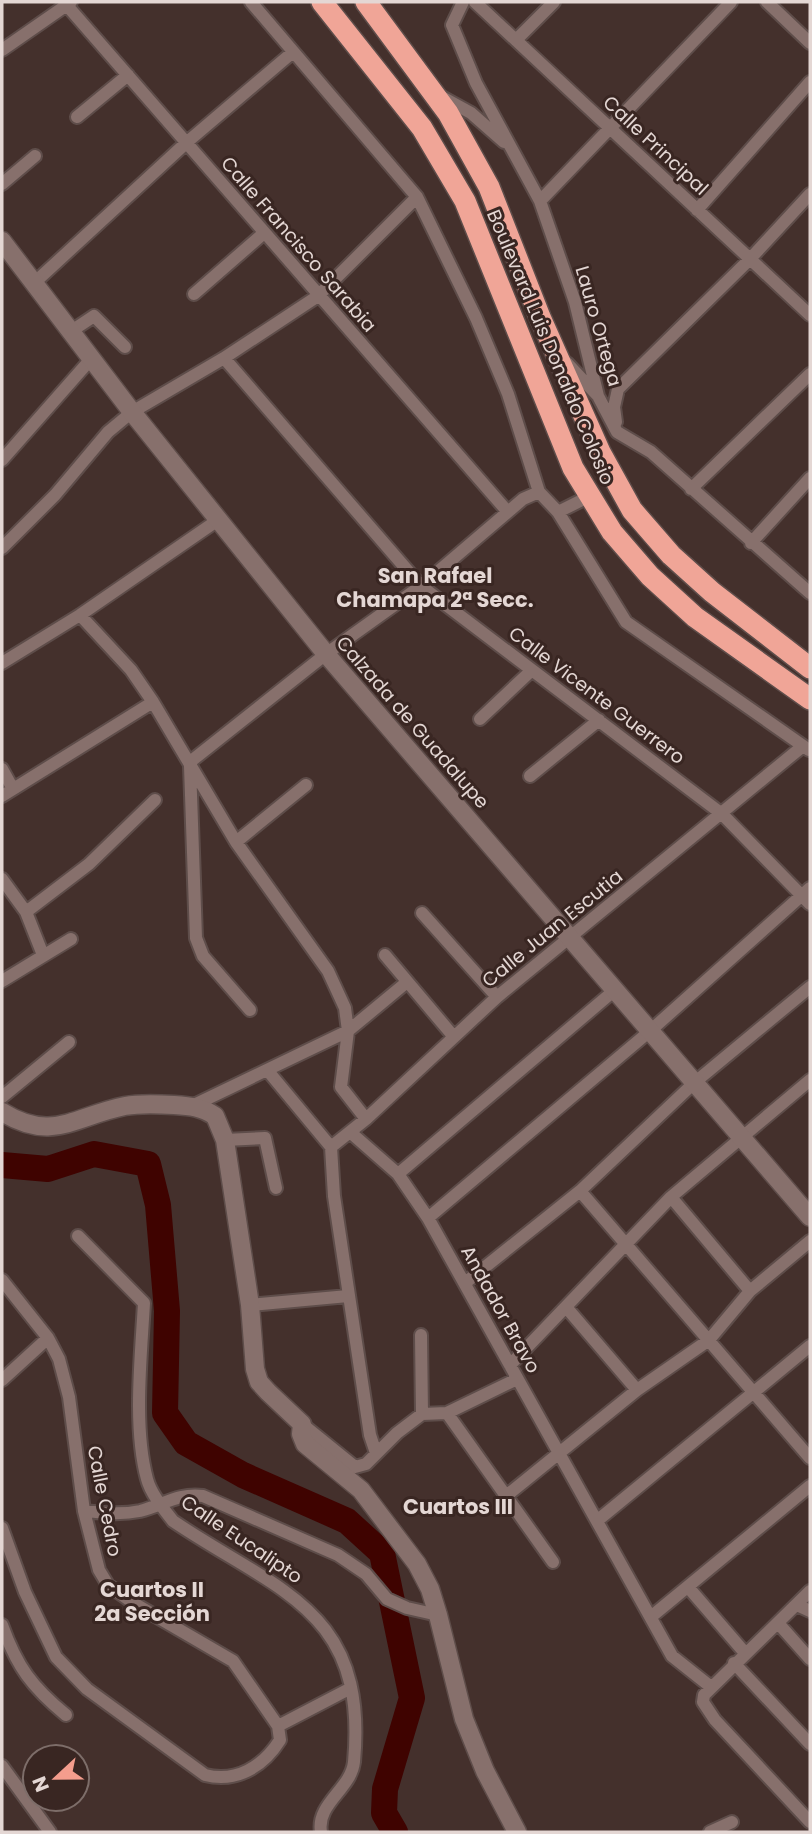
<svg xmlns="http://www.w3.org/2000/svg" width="812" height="1834" viewBox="0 0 812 1834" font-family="Poppins,sans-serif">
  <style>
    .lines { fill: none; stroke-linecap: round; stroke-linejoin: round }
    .river { stroke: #3f0300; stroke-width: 26 }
    .street-casing { stroke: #5e4d4a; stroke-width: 16 }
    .secondary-casing { stroke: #5e4d4a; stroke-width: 21 }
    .highway-casing { stroke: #5e4d4a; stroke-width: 24 }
    .street { stroke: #87706c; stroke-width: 12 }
    .secondary { stroke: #87706c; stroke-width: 18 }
    .highway { stroke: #f0a597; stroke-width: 21 }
    .labels { text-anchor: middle; stroke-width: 6; stroke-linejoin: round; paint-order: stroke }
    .street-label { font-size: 19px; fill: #e4d7d4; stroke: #392622 }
    .neighbourhood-label { font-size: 21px; font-weight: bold; fill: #e4d7d4; stroke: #392622 }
  </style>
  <rect width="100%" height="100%" fill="#44302c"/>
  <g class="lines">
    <path class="river" d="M2,1165L48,1169L94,1154L148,1164L158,1205L167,1311L165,1413L186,1443L243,1475L347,1521L382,1553L412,1698L385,1789L384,1813L395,1832"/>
    <defs>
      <path id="street" d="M64,2L507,511
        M251,2L417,197L476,318L508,394L539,492
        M463,2L452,25L476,83L540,201L575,302L598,396L617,432L651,452L810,593
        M475,2L810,315
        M767,2L810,43
        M516,40L554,2
        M2,50L71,2
        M440,96L471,113L504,142
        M77,117L128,75
        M2,184L35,156
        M540,201L731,2
        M697,210L810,82
        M33,284L186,143L293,52
        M194,294L264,233
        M70,332L94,316L125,347
        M224,358L421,586L722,814L810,904
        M567,363L598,396
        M616,422L614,407L618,389L750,259L810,194
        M2,460L91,359
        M691,489L810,374
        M558,512L626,622L809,750
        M751,543L810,478
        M2,548L55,495L108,432L132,412L224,358L318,296L417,197
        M80,615L131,670L153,702L236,842L328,971L345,1008L348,1031L341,1087L366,1119
        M2,663L80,615L218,520
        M480,719L532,670
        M190,762L326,654L421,586L523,499L539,492L558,512L588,497
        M190,766L196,938L203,956L250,1010
        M2,769L13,789
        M530,776L599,720
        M2,796L153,702
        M236,842L306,785
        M2,879L26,912L43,955
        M26,912L89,864L155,800
        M422,913L497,997
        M385,955L454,1037
        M2,981L71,939
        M268,1071L331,1147L334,1196L370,1435L376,1453
        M2,1097L69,1042
        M192,1106L348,1031L407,982
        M350,1132L398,1174L428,1218L672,1656L711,1687
        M225,1140L265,1138L276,1188
        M331,1147L366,1119L497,997L803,746
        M398,1174L616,989
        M580,1191L810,1458
        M671,1197L750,1291
        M428,1218L650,1031L810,888
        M78,1236L144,1303C141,1357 133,1427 147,1479C151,1494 163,1508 173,1521C278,1592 368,1609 354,1762C351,1789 316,1804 321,1832
        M2,1280L48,1338L59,1359L69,1397L84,1511L99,1570L108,1585L135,1604L233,1661L278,1726L280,1740C263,1767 236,1783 205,1775L87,1689L56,1657L25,1592L2,1528
        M465,1283L580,1191L694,1083L810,987
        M250,1305L348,1296
        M566,1307L637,1390
        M421,1335L422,1414
        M510,1365L671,1197L810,1080
        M2,1380L48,1338
        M447,1413L553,1562
        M302,1424L355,1467L366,1464L397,1433L422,1414L447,1413L517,1379
        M506,1496L637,1390L709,1340L750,1291L810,1241
        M84,1511C103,1513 121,1515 140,1511C164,1505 177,1493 203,1496L338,1555L366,1574L387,1599L407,1608L438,1615
        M598,1520L810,1346
        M688,1587L745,1653
        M810,1591L704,1695L703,1702L715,1720L810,1822
        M797,1605L810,1611
        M652,1616L810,1486
        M778,1623L810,1659
        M2,1625C17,1667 32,1687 66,1715
        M734,1663L810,1744
        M278,1726L351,1688
        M2,1766L50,1832
        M710,1832L732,1822"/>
      <path id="secondary" d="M2,241L132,412L326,654L810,1217
        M2,1112C52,1143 75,1116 125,1106C141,1103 158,1104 174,1105C190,1106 202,1107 215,1116L225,1140L250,1305L255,1369L259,1382L268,1392L302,1424L301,1434L305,1444L361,1490L417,1564L430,1589L438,1615L464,1719L485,1771L517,1832"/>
      <path id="highway" d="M322,2L422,128L465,201L573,468L612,532L650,576L695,617L810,699
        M366,2L448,113L489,187L540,317L600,452L632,510L671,555L712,592L810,668"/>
    </defs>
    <use href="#street" class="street-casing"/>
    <use href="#secondary" class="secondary-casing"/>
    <use href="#highway" class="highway-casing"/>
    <use href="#street" class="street"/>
    <use href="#secondary" class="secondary"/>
    <use href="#highway" class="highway"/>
  </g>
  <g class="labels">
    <g class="street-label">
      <text transform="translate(656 145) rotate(43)" y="7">Calle Principal</text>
      <text transform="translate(299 244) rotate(49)" y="7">Calle Francisco Sarabia</text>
      <text transform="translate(599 326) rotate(74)" y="7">Lauro Ortega</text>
      <text transform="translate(551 347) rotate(67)" y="7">Boulevard Luis Donaldo Colosio</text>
      <text transform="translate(597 695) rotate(37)" y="7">Calle Vicente Guerrero</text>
      <text transform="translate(413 722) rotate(49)" y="7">Calzada de Guadalupe</text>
      <text transform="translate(552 928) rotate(-39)" y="7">Calle Juan Escutia</text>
      <text transform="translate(501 1309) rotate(61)" y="7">Andador Bravo</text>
      <text transform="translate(105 1501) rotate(79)" y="7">Calle Cedro</text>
      <text transform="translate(242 1539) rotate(34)" y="7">Calle Eucalipto</text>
    </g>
    <g class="neighbourhood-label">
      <text x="435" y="583">San Rafael<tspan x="435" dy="24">Chamapa 2ª Secc.</tspan></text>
      <text x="458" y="1514">Cuartos III</text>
      <text x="152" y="1597">Cuartos II<tspan x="152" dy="24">2a Sección</tspan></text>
    </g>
  </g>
  <rect width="812" height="1834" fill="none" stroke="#e4d7d4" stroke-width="7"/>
  <g transform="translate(56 1778) rotate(248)"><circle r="33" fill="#392622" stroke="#7d6d69" stroke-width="2"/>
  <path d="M0-5L12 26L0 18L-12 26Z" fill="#f49d8d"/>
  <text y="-10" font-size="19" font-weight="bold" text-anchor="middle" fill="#e4d7d4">N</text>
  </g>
</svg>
